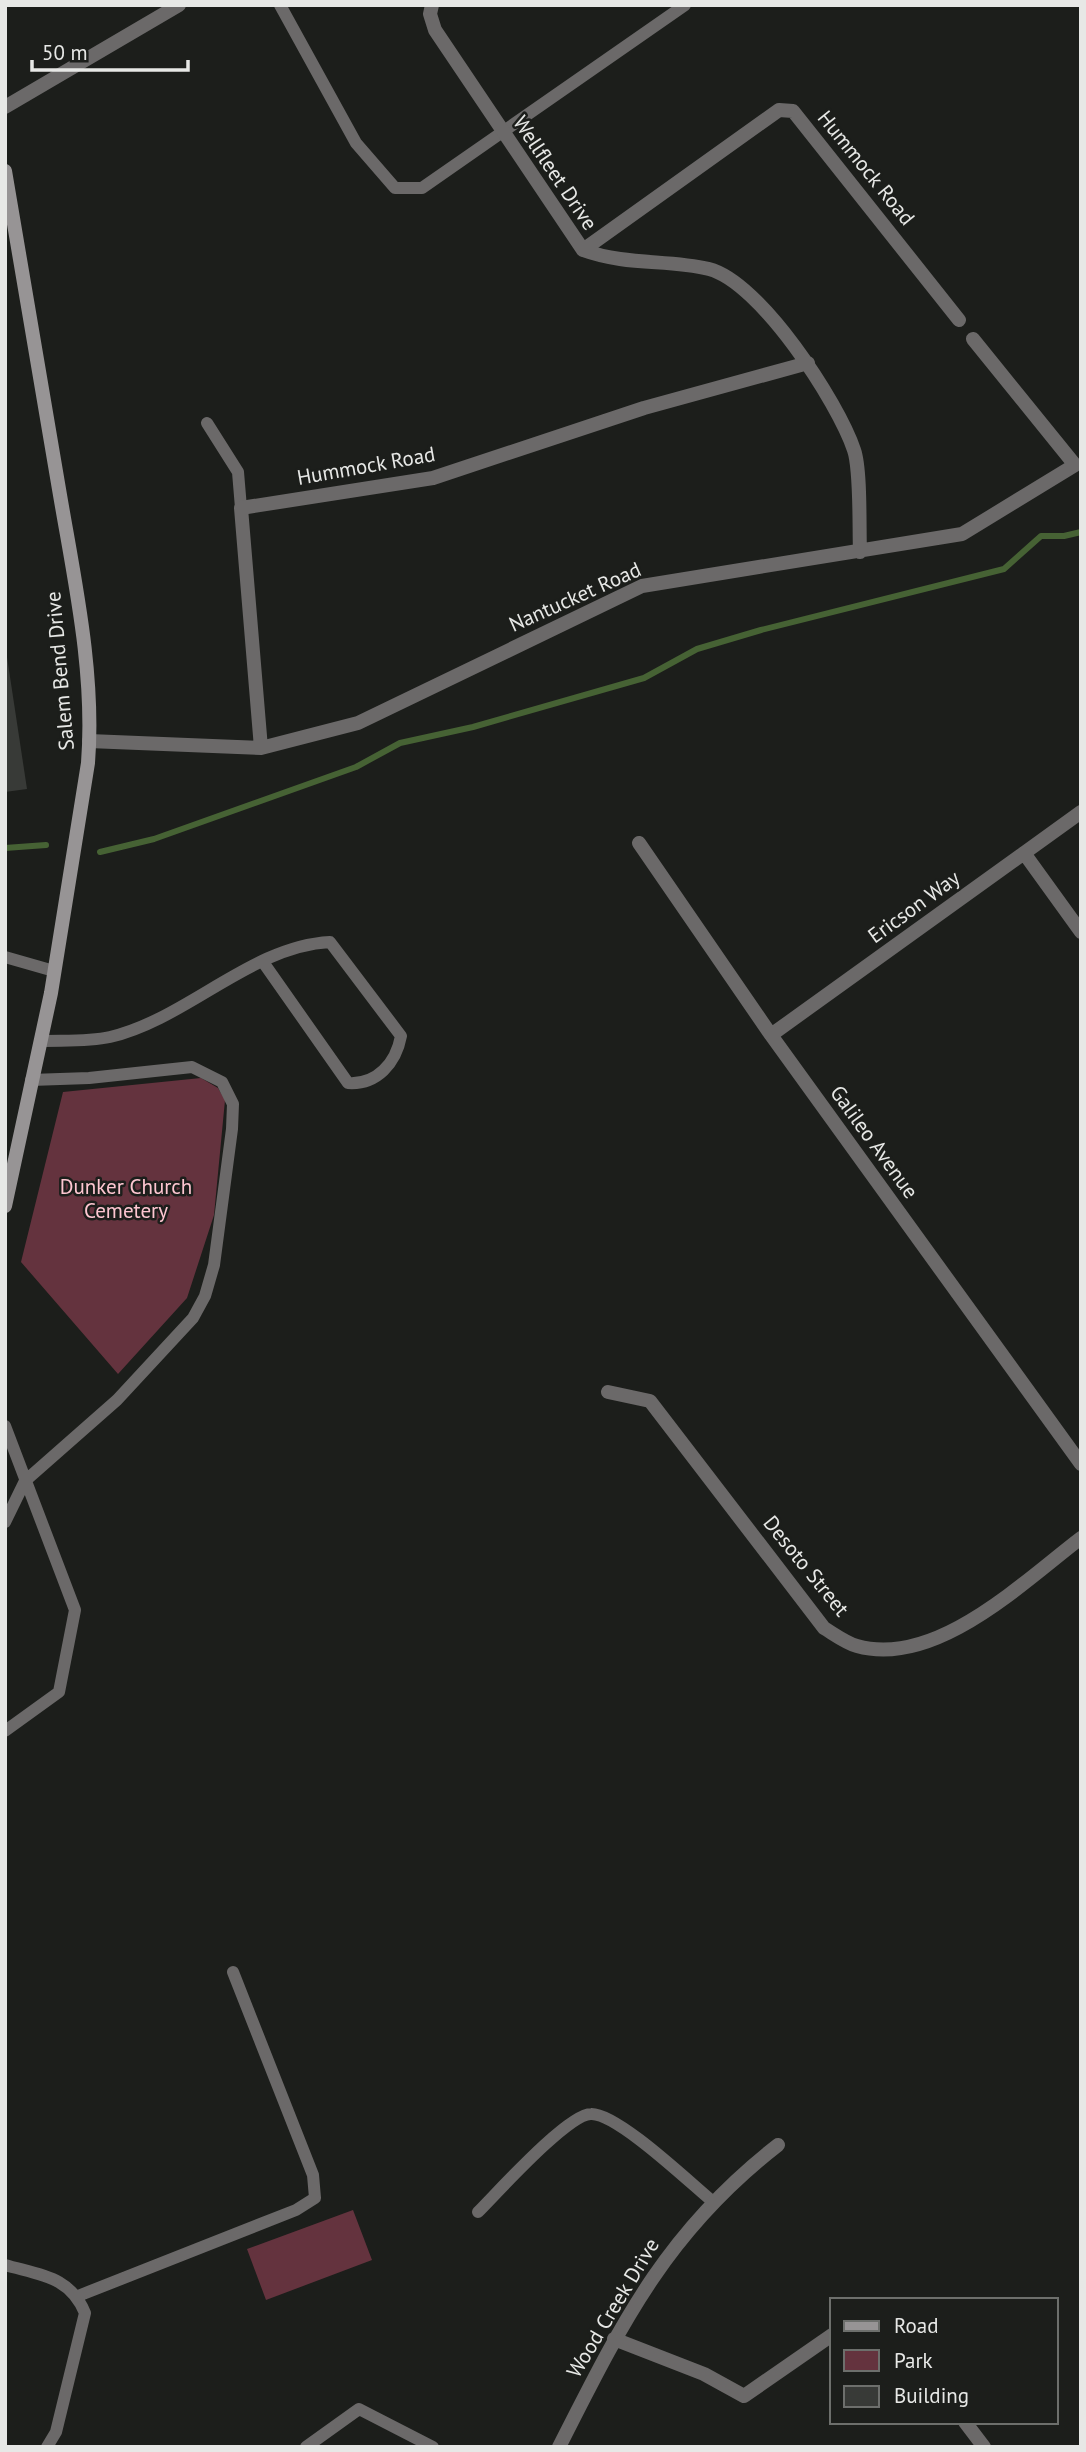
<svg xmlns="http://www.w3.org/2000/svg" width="1086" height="2452" viewBox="0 0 1086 2452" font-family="'PT Sans',sans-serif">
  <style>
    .green { fill: #64333e }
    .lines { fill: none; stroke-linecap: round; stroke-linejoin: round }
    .stream { stroke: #466234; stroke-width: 6 }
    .building { fill: #383a37 }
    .lane { stroke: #6b6969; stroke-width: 12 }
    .street { stroke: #6b6969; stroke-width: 14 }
    .secondary { stroke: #979495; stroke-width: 14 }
    .labels { text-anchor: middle; stroke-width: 5; stroke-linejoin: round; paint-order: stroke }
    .street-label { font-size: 21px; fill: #e7e8e6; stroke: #1c1e1b }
    .park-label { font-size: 21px; fill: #fec6d1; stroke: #1c1e1b }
  </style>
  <rect width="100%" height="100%" fill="#1c1e1b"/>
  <path class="green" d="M201,1078L218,1088L225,1100L214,1215L187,1298L118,1374L21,1262L63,1092Z
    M353,2210L372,2260L266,2300L247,2249Z"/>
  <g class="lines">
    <path class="stream" d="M5,848L46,845
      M100,852L154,839L356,767L400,743L473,727L644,678L697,649L761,630L1004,569L1041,536H1064L1081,532"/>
  </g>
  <path class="building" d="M7,657L27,789L5,792V658Z"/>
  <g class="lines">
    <path class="lane" d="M280,5L356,143L395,188H422L685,5
      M207,423L238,472L241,508
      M5,957L54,971
      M40,1041C62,1040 88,1042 110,1037C187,1019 251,946 330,942L401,1036C396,1063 377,1085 348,1083L263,962
      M5,1426L75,1610L59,1692L5,1731
      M5,1522L25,1481L117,1400L193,1318L205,1296L214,1265L232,1129L233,1104L222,1082L192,1067L89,1078L31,1080
      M478,2212C498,2192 568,2114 591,2114C617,2113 689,2182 712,2201
      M5,2265C40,2275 70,2276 85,2313L56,2432L47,2447
      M78,2296L296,2210L315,2198L313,2175L233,1972
      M306,2447L359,2409L433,2447"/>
    <path class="street" d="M432,5L430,14L435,30L583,250C627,266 667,259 709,269C760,282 838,402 854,450C861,470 859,528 860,552
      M5,107L179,5
      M583,250L779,110L793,111L959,320
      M89,741L261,748L358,723L642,586L962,534L1075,465L973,339
      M261,748L241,508L433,478L644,408L808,363
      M639,843L771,1035L1081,1464
      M1024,853L1081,932
      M771,1035L1081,812
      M608,1392L650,1401L824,1628C834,1634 846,1643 857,1646C936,1668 1023,1582 1081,1538
      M614,2339L704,2374L744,2396L832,2335
      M965,2422L984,2447
      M559,2447C622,2323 666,2232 778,2145"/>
    <path class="secondary" d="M5,171C24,279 42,387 60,495C75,583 95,674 88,763L51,993L5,1206"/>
  </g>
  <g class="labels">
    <g class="street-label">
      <text transform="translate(866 168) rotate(51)" y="7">Hummock Road</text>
      <text transform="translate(555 173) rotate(56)" y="7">Wellfleet Drive</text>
      <text transform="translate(366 466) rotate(-10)" y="7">Hummock Road</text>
      <text transform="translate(575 597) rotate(-24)" y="7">Nantucket Road</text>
      <text transform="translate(60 671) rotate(-95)" y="7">Salem Bend Drive</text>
      <text transform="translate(914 907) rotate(-36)" y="7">Ericson Way</text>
      <text transform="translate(874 1142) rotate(54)" y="7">Galileo Avenue</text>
      <text transform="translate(806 1566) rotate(51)" y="7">Desoto Street</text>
      <text transform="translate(613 2308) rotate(-59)" y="7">Wood Creek Drive</text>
    </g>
    <g class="park-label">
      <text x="126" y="1194">Dunker Church<tspan x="126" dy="24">Cemetery</tspan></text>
    </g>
  </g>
  <rect width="1086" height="2452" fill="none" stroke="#e7e8e6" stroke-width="14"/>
  <rect x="830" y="2298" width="228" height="126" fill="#1c1e1b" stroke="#6d6f6c" stroke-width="2"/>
  <rect x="844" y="2321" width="35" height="10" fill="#979495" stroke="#6d6f6c" stroke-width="2"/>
  <text x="894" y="2333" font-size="21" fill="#e7e8e6">Road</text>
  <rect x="844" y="2350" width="35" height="21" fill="#64333e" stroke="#6d6f6c" stroke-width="2"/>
  <text x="894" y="2368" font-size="21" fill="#e7e8e6">Park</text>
  <rect x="844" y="2386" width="35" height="21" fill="#383a37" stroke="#6d6f6c" stroke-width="2"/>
  <text x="894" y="2403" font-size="21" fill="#e7e8e6">Building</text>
  <path d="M32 60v10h156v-10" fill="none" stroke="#e7e8e6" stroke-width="3.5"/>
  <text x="42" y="60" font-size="21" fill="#e7e8e6" stroke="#1c1e1b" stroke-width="5" paint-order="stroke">50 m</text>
</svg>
